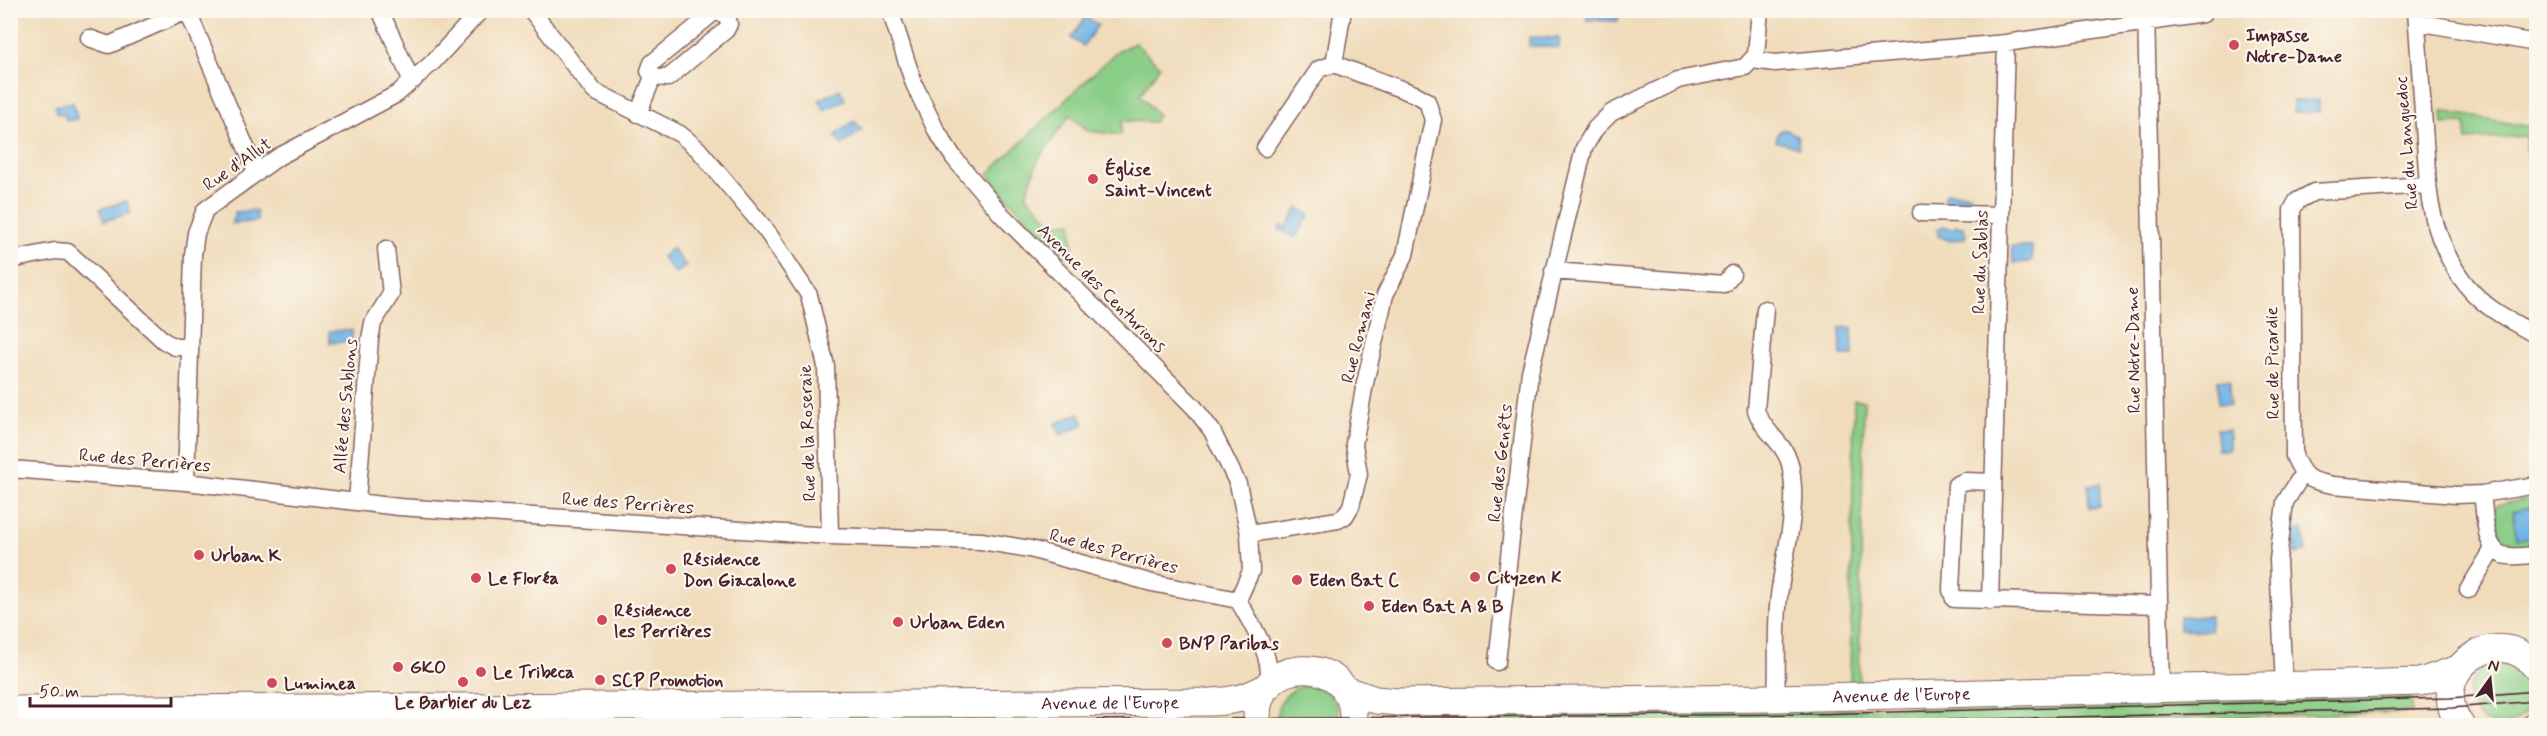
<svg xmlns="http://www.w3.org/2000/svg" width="2547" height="736" viewBox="0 0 2547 736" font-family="Mynerve,sans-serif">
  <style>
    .green { fill: #89cd86; stroke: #6a7658; stroke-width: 1.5 }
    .water { fill: #70b5e6; stroke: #5d6a88; stroke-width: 1.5 }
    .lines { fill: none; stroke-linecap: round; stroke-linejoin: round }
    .street-casing { stroke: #84615d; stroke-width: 19 }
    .primary-casing { stroke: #84615d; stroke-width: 29 }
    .street { stroke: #fff; stroke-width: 16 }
    .primary { stroke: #fff; stroke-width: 27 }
    .tram { stroke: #4a1f2b; stroke-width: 1.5 }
    .poi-dot { fill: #d1495b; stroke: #fbf7ec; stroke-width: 2 }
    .labels { text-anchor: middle; stroke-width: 4.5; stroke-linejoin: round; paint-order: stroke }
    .poi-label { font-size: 18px; font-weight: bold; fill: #4a1f2b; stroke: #fbf7ec; text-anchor: start }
    .street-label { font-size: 18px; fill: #4a1f2b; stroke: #fbf7ec }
  </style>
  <rect width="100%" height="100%" fill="#fbf7ec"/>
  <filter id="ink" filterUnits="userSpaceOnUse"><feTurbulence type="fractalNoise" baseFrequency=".0167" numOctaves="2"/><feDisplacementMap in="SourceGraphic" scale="12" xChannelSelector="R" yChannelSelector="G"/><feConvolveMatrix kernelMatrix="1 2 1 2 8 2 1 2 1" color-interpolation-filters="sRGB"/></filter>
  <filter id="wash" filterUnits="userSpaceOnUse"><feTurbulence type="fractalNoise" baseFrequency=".008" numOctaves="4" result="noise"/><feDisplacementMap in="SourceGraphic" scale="24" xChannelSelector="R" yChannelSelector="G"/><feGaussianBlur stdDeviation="1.35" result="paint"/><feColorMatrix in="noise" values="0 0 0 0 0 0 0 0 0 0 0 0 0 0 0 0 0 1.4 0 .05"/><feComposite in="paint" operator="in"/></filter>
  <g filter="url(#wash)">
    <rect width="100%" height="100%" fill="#f0dcbb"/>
    <path class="green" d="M1135,43L1160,66L1140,95L1158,115L1154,122L1122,121L1121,135L1088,131L1070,115L1038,160L1026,195L1053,224L1072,222L1073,250L1066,257L1006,197L988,174L1117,51Z
      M2442,111L2536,128V206L2530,184L2525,136L2467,140L2465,123L2443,124Z
      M1854,400L1864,401L1859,686H1850Z
      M2536,497V549H2506L2502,544L2495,510L2497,505Z
      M2469 694a31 31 0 1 1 62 0a31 31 0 1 1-62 0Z
      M1306,685C1329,687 1342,703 1338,725H1279C1272,705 1287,690 1306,685Z
      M2411,695L2412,712L1902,726H1392V715L1734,712Z
      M1048,710V726H711V713Z
      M699,713V726H43V716Z"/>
    <path class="water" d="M1587,11H1619L1618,21L1587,20Z
      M1086,17L1098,25L1083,46L1071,38Z
      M1529,37L1559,38V48L1529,46Z
      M840,89L845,100L824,110L819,100Z
      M2319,100V112L2293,113V101Z
      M73,102L77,119L67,121L64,115L57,113L55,106Z
      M854,121L862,130L842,145L835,136Z
      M1781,130H1787L1797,135L1799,148L1776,141L1778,133Z
      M1946,193L1970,194L1969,206L1947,205L1943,199Z
      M127,201L131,213L104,221L100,209Z
      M1298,208L1310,215L1295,238L1279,229L1281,225L1286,228Z
      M256,210L257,221L232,224V220L235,219V212Z
      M1943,226L1952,229L1956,226L1963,227L1966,234L1965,238L1950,241L1938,236V229Z
      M2012,246H2032V262L2013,263Z
      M672,248L686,266L675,274L662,257Z
      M1852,327L1853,356H1841L1840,328Z
      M352,330V341L330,343L329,331Z
      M2218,380H2230L2231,404H2218Z
      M1079,413L1084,424L1061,435L1055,424Z
      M2217,429H2229V450H2217Z
      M2100,484V507L2089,508L2088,485Z
      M2536,506V537L2517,539L2512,512Z
      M2303,529L2306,552L2295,554L2291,531Z
      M2179,616H2210V631L2179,630Z"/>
  </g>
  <g filter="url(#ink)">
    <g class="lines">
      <defs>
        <path id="street" d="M187,10L257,173
          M380,10L408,73L414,80
          M531,10L594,91L680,134L698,149L766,230L809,295L826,366L830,536
          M890,10L914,84L936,130L954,158L1001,214L1194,407L1212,431L1238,484L1249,534L1251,571L1238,600
          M2146,10L2161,688
          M2416,10L2428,185C2432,230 2453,282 2492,309C2506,319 2522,327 2536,335
          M2417,22L2536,43
          M89,38L109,45L187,11
          M1753,60L1775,63L2006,43L2203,14
          M638,114L653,77L668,78L726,30L729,24C728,14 722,12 713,13L652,63L649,71L653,77
          M1265,148L1319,69L1334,64
          M2428,185L2314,192L2297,201L2292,210L2294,456C2304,479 2308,480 2333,485L2456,495L2482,494L2536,485
          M1921,213L2001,215
          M10,260L55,251L68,252L164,341L175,347H189
          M1553,271L1724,284L1732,274
          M1765,309L1756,410C1762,431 1785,443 1790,464C1800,509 1784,552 1779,596C1775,630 1778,664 1776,698
          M10,469L186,482L399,507L830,536L981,541L1030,549L1152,583L1238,600
          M186,482L193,255L196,233L205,210L278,157L397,94L433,62L481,10
          M1993,482L1965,481L1956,485L1951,590L1954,599L2158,605
          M2482,494C2485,510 2483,549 2503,555C2513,558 2526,555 2536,555
          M357,501L370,339L373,323L391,294L386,249
          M1249,534L1338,520L1345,516L1351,506L1359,474L1354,444L1365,383L1385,295L1405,255L1433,120L1427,101L1417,95L1334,64L1343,10
          M2468,590L2493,549
          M1238,600C1253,627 1272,653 1269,685
          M1990,601L2006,43
          M1497,662L1530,372L1584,148L1595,129L1611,113L1678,80L1745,67L1756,55L1760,10
          M2284,686L2278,560L2285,502L2302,475"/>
        <g id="primary">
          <path id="s1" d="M1345,690L1376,700L1398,702L1776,698L2386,683L2420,682L2458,669"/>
          <path id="s2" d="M10,710L1211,702C1233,701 1248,698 1268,686"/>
          <path d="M1258,726C1246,650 1364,652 1352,726"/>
          <path d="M2461,726C2423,675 2495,618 2536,667"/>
          <path d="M2535,726L2536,724"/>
        </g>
      </defs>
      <use href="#street" class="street-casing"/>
      <use href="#primary" class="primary-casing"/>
      <use href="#street" class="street"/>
      <use href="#primary" class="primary"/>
      <path class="tram" d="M1858,722L2452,708L2536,701
        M356,726L1812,714L2450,698L2536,691
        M1648,726L1693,725"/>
    </g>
  </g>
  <g class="poi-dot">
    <circle cx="2234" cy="45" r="6"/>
    <circle cx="1093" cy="179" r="6"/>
    <circle cx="199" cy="555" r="6"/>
    <circle cx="671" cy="569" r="6"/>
    <circle cx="1475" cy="577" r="6"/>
    <circle cx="476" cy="578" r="6"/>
    <circle cx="1297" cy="580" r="6"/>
    <circle cx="1369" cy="606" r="6"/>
    <circle cx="602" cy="620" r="6"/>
    <circle cx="898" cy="622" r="6"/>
    <circle cx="1167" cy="643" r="6"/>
    <circle cx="398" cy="667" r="6"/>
    <circle cx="481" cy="672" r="6"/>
    <circle cx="600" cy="680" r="6"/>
    <circle cx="463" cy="682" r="6"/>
    <circle cx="272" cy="683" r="6"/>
  </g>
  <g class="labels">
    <g class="poi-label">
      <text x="2246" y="41">Impasse<tspan x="2246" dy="21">Notre-Dame</tspan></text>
      <text x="1105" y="175">Église<tspan x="1105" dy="21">Saint-Vincent</tspan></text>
      <text x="211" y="561">Urban K</text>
      <text x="683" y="565">Résidence<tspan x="683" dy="21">Don Giacalone</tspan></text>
      <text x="1487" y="583">Cityzen K</text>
      <text x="488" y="584">Le Floréa</text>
      <text x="1309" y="586">Eden Bat C</text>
      <text x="1381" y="612">Eden Bat A &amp; B</text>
      <text x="614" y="616">Résidence<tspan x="614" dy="21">les Perrières</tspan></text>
      <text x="910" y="628">Urban Eden</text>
      <text x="1179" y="649">BNP Paribas</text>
      <text x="410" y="673">GKO</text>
      <text x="493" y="678">Le Tribeca</text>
      <text x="612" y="686">SCP Promotion</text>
      <text x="284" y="689">Luminea</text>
      <text x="463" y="708" text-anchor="middle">Le Barbier du Lez</text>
    </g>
    <g class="street-label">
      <text transform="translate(2406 143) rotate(-95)" y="6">Rue du Languedoc</text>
      <text transform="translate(237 164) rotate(-35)" y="6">Rue d'Allut</text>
      <text transform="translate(1980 262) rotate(-88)" y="6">Rue du Sablas</text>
      <text transform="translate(1102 288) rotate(45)" y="6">Avenue des Centurions</text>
      <text transform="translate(1358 337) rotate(-76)" y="6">Rue Romani</text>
      <text transform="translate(2133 350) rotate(-91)" y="6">Rue Notre-Dame</text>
      <text transform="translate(2272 363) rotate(-91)" y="6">Rue de Picardie</text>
      <text transform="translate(345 406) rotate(-85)" y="6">Allée des Sablons</text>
      <text transform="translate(807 433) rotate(-92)" y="6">Rue de la Roseraie</text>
      <text transform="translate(145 460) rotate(5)" y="6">Rue des Perrières</text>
      <text transform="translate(1500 463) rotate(-84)" y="6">Rue des Genêts</text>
      <text transform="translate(628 503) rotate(4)" y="6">Rue des Perrières</text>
      <text transform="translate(1114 551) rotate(15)" y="6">Rue des Perrières</text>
      <text dy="6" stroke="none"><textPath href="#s1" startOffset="558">Avenue de l'Europe</textPath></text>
      <text dy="6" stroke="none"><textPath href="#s2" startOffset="1100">Avenue de l'Europe</textPath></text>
    </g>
  </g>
  <rect width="2547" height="736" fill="none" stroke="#fbf7ec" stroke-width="36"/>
  <g transform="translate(2490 679) rotate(15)" stroke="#fbf7ec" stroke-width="4.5" paint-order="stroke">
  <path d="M0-4.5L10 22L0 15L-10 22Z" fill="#4a1f2b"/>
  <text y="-9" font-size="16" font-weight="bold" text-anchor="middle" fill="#4a1f2b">N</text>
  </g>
  <path d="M30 697v9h141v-9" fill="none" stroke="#4a1f2b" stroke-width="3"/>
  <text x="39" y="697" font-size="18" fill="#4a1f2b" stroke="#fbf7ec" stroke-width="4.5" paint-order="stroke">50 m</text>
</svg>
